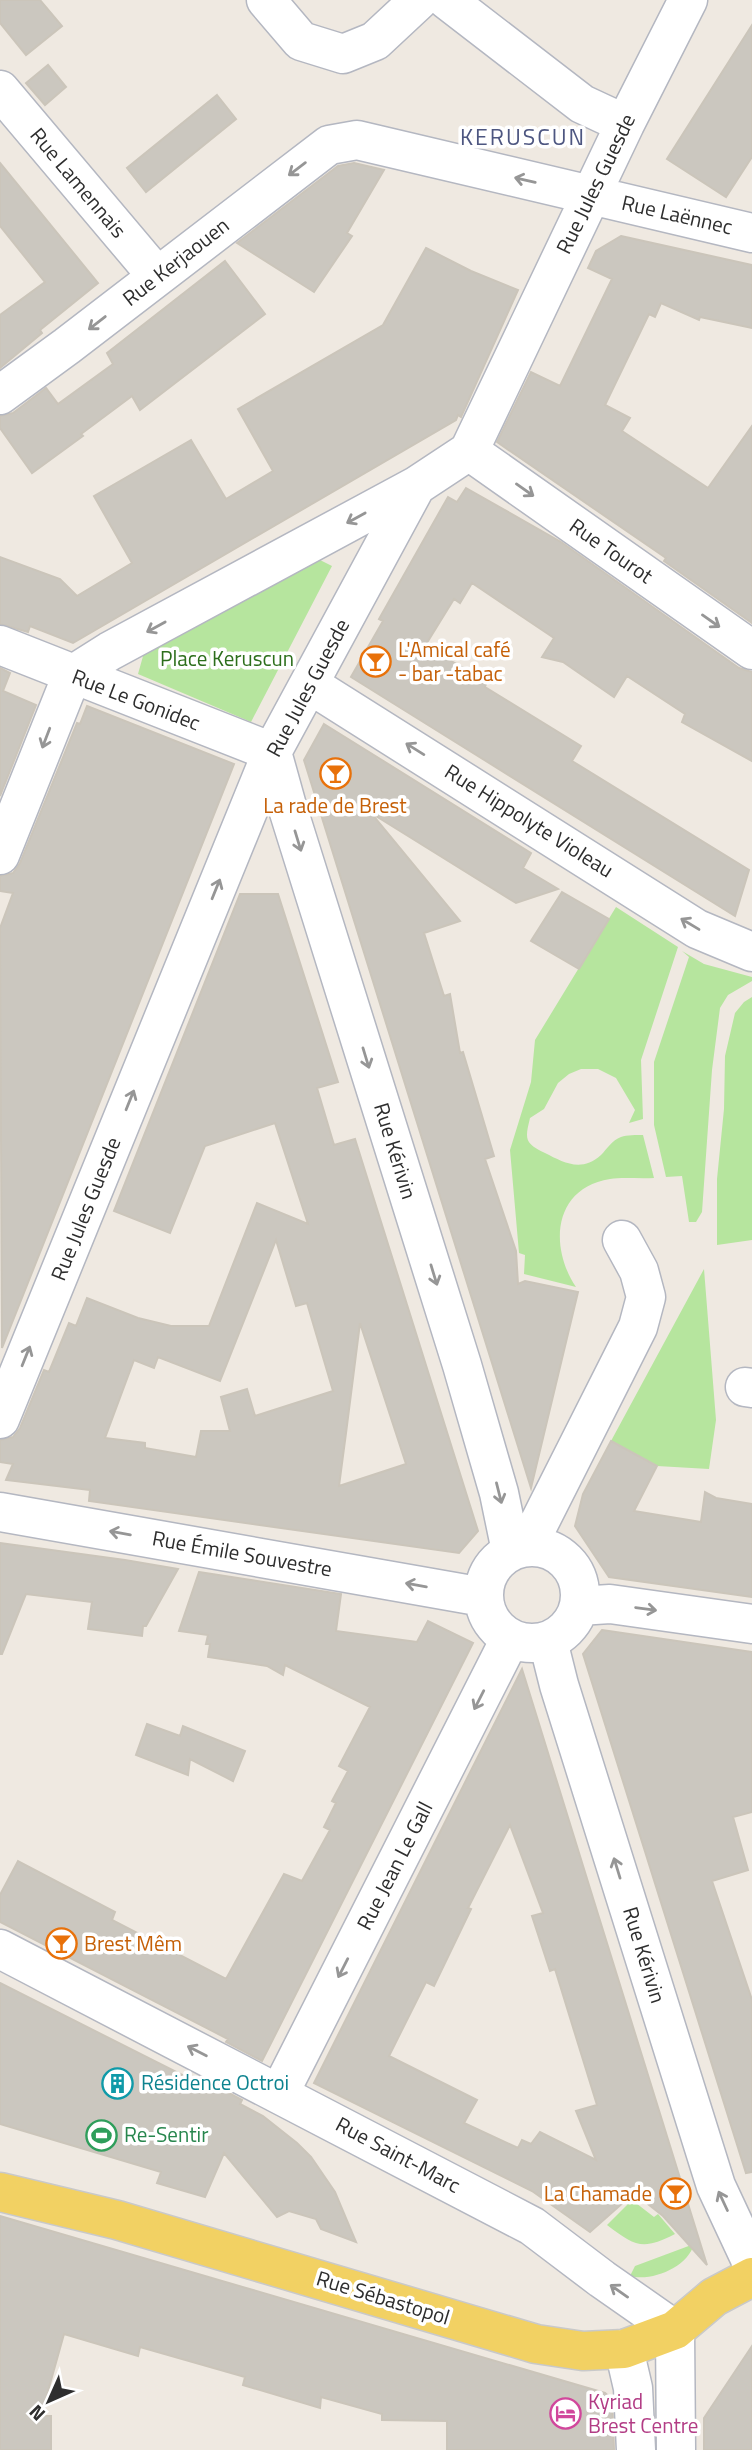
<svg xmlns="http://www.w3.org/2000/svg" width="752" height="2450" viewBox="0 0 752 2450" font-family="'Titillium Web',sans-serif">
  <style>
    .green { fill: #b6e59e }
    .building { fill: #cbc7bf; stroke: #cbc5ba; stroke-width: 2; fill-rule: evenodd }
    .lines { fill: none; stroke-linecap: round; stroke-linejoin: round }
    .minor-casing { stroke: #b4b7c1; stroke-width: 41 }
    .major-casing { stroke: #c9c9c9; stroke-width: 41 }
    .minor { stroke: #fff; stroke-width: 38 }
    .major { stroke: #f2d163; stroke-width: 38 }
    .oneway { stroke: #969696 }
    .labels { text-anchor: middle; stroke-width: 7; stroke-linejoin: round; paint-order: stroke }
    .street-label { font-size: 21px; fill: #2e2e2e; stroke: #fff }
    .food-label { font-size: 21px; fill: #c56008; stroke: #fff; text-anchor: start }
    .park-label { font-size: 21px; fill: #2c6e1b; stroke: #fff }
    .culture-label { font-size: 21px; fill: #0d838f; stroke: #fff; text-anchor: start }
    .leisure-label { font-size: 21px; fill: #27864d; stroke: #fff; text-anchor: start }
    .hotel-label { font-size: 21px; fill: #b23c85; stroke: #fff; text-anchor: start }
    .neighbourhood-label { font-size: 23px; letter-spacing: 2px; fill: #4d5680; stroke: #fff }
  </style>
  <rect width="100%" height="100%" fill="#efe9e1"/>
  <path class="green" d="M314,557L332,566L251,722L138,674L145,649Z
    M616,907L678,947L641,1060L643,1119L629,1123L635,1110L616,1078L598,1069H581L569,1074L558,1083L544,1109L530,1118C525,1139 524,1143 545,1153C563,1162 581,1173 601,1155C607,1149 612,1140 621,1137C627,1135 636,1135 643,1135L654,1178C639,1179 623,1177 610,1179C553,1188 549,1247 576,1287L524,1274L525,1255L519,1253L510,1150L531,1082L535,1040Z
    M682,951L704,964L752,977V981L728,995L720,1008L712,1070L702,1212L696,1222H689L682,1176L666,1177L654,1125V1062L689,957Z
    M752,997V1240L717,1245V1179L724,1109L725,1056L735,1013L744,1002Z
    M704,1269L716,1420L709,1469L657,1466L611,1441Z
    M632,2200L654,2217L658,2214L675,2234C642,2251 635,2246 607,2225Z
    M694,2244C688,2267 652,2282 630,2276L635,2266Z"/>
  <path class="building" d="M0,0H40L62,26L26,55L0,23Z
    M752,25V157L726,197L667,159Z
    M48,65L66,87L45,105L26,83Z
    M217,95L236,119L146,192L127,168Z
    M0,163L98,283L40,330L42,333L0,368V315L45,282L0,226Z
    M354,163L384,170L347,233L352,236L314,292L237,243L338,166Z
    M621,236L752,265V328L700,317L699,320L661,303L655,317L649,314L605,405L630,418L622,431L708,488L752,426V623L664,561L666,558L497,442L531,372L560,386L612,279L588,268L596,251Z
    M426,248L471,271L518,290L461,417L458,415L456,420L73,643L30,626L28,632L0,624V557L60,579L77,596L132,563L94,496L191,440L226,499L273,471L238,409L383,325Z
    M225,261L265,314L140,410L132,396L81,434L83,436L32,473L0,428V416L13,413L46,388L58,404L113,364L107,353Z
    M466,488L561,542L739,668L752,672V761L682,722L685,714L627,676L614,697L563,662L542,657L554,638L472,583L460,603L454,599L425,646L479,677L478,679L486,684L485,687L581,746L572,761L749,870L735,916L351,677L383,621L379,619L448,497L457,502Z
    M0,668L10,673L3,691L36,705L0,796Z
    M87,706L234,764L2,1348L0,928L13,893L0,891V876L13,873L20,863L77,723L80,724Z
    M324,724L531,853L523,868L558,889L516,903L371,813L460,921L424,933L444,996L450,994L460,1053L463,1052L494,1156L485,1159L516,1251L518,1284L525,1281L578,1292L531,1488L304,760Z
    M562,892L609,919L579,969L531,941Z
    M240,894H278L338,1082L317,1088L334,1145L355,1139L478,1531L459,1553L89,1501L90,1490L6,1480L13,1464L0,1462V1440L13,1437L20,1428L44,1370L49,1372L69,1323L76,1326L87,1298L138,1318L171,1326H209L257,1203L308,1224L275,1123L205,1146L170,1233L114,1211ZM276,1240L296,1306L307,1303L333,1391L255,1416L247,1389L221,1397L230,1431H201L196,1457L145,1448V1443L105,1438L134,1360L154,1368L158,1357L220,1381ZM360,1323L406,1464L339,1486L346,1433Z
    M611,1441L657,1466L634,1511L701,1522L705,1492L716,1498L752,1504V1597L609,1577L575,1526L583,1494Z
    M0,1543L125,1560L178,1569L146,1626H143L142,1636L88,1629L92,1602L26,1594L2,1654H0Z
    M199,1572L341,1594L336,1631L417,1642L428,1621L473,1643L262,2061L226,2042L228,2039L0,1922V1895L18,1861L115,1912L112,1920L226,1979L284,1874L302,1881L330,1830L324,1827L336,1803L332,1801L348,1771L339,1766L370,1707L285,1665L283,1675L267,1666L208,1657L210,1644H206L208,1635L179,1631Z
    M602,1630L752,1652V1812L733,1817L748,1870L712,1881L752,2000V2172L746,2173L583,1654Z
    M522,1669L597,1911L707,2265L663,2216L634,2193L590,2232L532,2191L314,2083ZM510,1825L543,1913L532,1916L550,1971L555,1969L597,2105L576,2111L596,2160L540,2132L531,2144L522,2140L518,2148L464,2123L477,2100L389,2056L426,1982L434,1986L471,1909L468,1908Z
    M147,1724L180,1736L183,1726L245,1751L233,1781L190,1759L188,1775L136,1755Z
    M0,1983L204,2086L206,2081L242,2100L240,2104L263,2116L297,2143L311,2157L335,2192L356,2242L321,2229L316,2219L289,2211L277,2217L224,2153L205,2197L157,2183L161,2172L0,2124Z
    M0,2216L605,2393L612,2399L614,2450H447V2421L382,2420V2414L321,2397L320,2408L243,2385L245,2377L140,2347L138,2356L64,2334L41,2416H51V2450H0Z
    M752,2346V2450H704V2418Z"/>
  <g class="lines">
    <defs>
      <path id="minor" d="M266,0L301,41L343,54L375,41L419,0
        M447,0L582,104L625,124
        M0,90L157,276
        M0,395L67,346L329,145L357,140L752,233
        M469,451L752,650
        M0,645L272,752
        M309,684L697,929L752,952
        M272,752L287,806L462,1365L499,1493L511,1551
        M0,855L72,675L110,651L416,486
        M745,1387L752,1388
        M0,1419L272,752L416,486L469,451L625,124L688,0
        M0,1512L483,1597
        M484 1595a48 48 0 1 1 96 0a48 48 0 1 1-96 0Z
        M527,1547L638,1327L646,1297L639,1271L622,1240
        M579,1606L610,1604L752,1624
        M548,1641L559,1685L716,2186L752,2263
        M0,1949L532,2226L602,2279L675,2330L676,2450
        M279,2094L510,1639
        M624,2349L633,2388L636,2450"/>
      <path id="major" d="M0,2192L117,2220L536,2344L583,2351L624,2349L675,2330L714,2297L752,2277"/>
    </defs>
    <use href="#minor" class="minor-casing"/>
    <use href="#major" class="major-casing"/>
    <use href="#minor" class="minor"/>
    <use href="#major" class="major"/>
  </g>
  <defs><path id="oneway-shaft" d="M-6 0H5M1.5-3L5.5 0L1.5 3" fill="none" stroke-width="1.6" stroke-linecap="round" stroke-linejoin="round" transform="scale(1.75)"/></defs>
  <g class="oneway">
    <use href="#oneway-shaft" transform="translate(297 169) rotate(143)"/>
    <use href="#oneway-shaft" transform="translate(525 180) rotate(-167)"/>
    <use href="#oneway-shaft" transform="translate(97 323) rotate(142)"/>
    <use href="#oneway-shaft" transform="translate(525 490) rotate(35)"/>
    <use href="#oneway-shaft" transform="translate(356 518) rotate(151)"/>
    <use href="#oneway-shaft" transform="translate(711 621) rotate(35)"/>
    <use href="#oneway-shaft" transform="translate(156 627) rotate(151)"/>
    <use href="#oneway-shaft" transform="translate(46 738) rotate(111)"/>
    <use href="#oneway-shaft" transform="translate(415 749) rotate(-148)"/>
    <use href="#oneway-shaft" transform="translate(298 841) rotate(73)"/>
    <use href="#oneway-shaft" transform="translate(216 889) rotate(-68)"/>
    <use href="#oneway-shaft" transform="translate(690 924) rotate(-149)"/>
    <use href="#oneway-shaft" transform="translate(366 1058) rotate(73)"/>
    <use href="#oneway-shaft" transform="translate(130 1100) rotate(-68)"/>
    <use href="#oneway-shaft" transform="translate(434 1275) rotate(73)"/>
    <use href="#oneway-shaft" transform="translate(26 1356) rotate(-68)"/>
    <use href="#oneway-shaft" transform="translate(499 1493) rotate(76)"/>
    <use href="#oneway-shaft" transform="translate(120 1533) rotate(-170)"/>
    <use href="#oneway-shaft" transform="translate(416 1585) rotate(-170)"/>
    <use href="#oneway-shaft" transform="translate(646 1609) rotate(8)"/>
    <use href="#oneway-shaft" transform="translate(479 1700) rotate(117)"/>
    <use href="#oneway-shaft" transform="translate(617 1868) rotate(-107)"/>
    <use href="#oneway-shaft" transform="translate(343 1968) rotate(117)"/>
    <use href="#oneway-shaft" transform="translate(197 2051) rotate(-153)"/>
    <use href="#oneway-shaft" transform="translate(723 2201) rotate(-115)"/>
    <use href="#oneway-shaft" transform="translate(619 2291) rotate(-145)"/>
  </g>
  <defs>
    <symbol id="bar-ring" viewBox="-11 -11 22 22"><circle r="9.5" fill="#fff" stroke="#e8710a" stroke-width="1.5"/><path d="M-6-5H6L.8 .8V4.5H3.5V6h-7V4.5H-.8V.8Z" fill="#e8710a"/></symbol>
    <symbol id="building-ring" viewBox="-11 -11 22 22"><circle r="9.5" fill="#fff" stroke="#0f9aa8" stroke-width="1.5"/><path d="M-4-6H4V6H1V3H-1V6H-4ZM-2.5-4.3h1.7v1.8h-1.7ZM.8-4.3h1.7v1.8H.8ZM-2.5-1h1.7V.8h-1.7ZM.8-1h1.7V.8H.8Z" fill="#0f9aa8"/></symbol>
    <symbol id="stadium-ring" viewBox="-11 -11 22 22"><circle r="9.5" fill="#fff" stroke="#2e9e5b" stroke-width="1.5"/><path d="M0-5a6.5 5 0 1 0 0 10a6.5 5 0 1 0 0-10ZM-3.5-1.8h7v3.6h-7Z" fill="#2e9e5b"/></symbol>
    <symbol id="hotel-ring" viewBox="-11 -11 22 22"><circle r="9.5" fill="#fff" stroke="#d1479c" stroke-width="1.5"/><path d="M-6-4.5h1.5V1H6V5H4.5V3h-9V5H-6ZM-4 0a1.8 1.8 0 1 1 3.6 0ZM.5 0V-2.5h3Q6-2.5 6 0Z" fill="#d1479c"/></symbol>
  </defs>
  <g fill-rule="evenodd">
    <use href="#bar-ring" x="358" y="644" width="35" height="35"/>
    <use href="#bar-ring" x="318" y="756" width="35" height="35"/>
    <use href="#bar-ring" x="44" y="1926" width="35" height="35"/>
    <use href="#building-ring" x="100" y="2066" width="35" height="35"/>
    <use href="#stadium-ring" x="84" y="2118" width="35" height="35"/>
    <use href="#bar-ring" x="658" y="2176" width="35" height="35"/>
    <use href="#hotel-ring" x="548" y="2396" width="35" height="35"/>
  </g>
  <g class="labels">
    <g class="street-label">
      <text transform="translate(78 183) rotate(50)" y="7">Rue Lamennais</text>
      <text transform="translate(596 184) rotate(-64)" y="7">Rue Jules Guesde</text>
      <text transform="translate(677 215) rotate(13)" y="7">Rue Laënnec</text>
      <text transform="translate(176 262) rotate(-38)" y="7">Rue Kerjaouen</text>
      <text transform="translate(611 551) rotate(35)" y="7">Rue Tourot</text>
      <text transform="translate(308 688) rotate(-62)" y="7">Rue Jules Guesde</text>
      <text transform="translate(136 700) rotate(21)" y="7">Rue Le Gonidec</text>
      <text transform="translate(529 821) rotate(32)" y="7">Rue Hippolyte Violeau</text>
      <text transform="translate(395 1151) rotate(73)" y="7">Rue Kérivin</text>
      <text transform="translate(86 1209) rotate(-68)" y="7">Rue Jules Guesde</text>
      <text transform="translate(242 1554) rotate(10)" y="7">Rue Émile Souvestre</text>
      <text transform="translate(395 1866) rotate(-63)" y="7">Rue Jean Le Gall</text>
      <text transform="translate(644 1955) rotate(73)" y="7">Rue Kérivin</text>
      <text transform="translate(398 2155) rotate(28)" y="7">Rue Saint-Marc</text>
      <text transform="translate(383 2298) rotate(17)" y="7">Rue Sébastopol</text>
    </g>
    <g class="food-label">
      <text x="398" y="657">L'Amical café<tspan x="398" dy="24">- bar -tabac</tspan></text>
      <text x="335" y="813" text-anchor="middle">La rade de Brest</text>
      <text x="84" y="1951">Brest Mêm</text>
      <text x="652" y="2201" text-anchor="end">La Chamade</text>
    </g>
    <g class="park-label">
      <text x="227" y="666">Place Keruscun</text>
    </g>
    <g class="culture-label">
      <text x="141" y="2090">Résidence Octroi</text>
    </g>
    <g class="leisure-label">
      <text x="124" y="2142">Re-Sentir</text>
    </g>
    <g class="hotel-label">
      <text x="588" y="2409">Kyriad<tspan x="588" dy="24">Brest Centre</tspan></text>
    </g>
    <g class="neighbourhood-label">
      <text x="523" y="145">KERUSCUN</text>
    </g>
  </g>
  <g transform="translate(49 2401) rotate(225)" stroke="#ffffff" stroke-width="5" paint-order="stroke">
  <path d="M0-5L12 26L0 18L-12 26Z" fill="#2e2e2e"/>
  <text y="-10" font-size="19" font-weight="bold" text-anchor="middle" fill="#2e2e2e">N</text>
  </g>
</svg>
